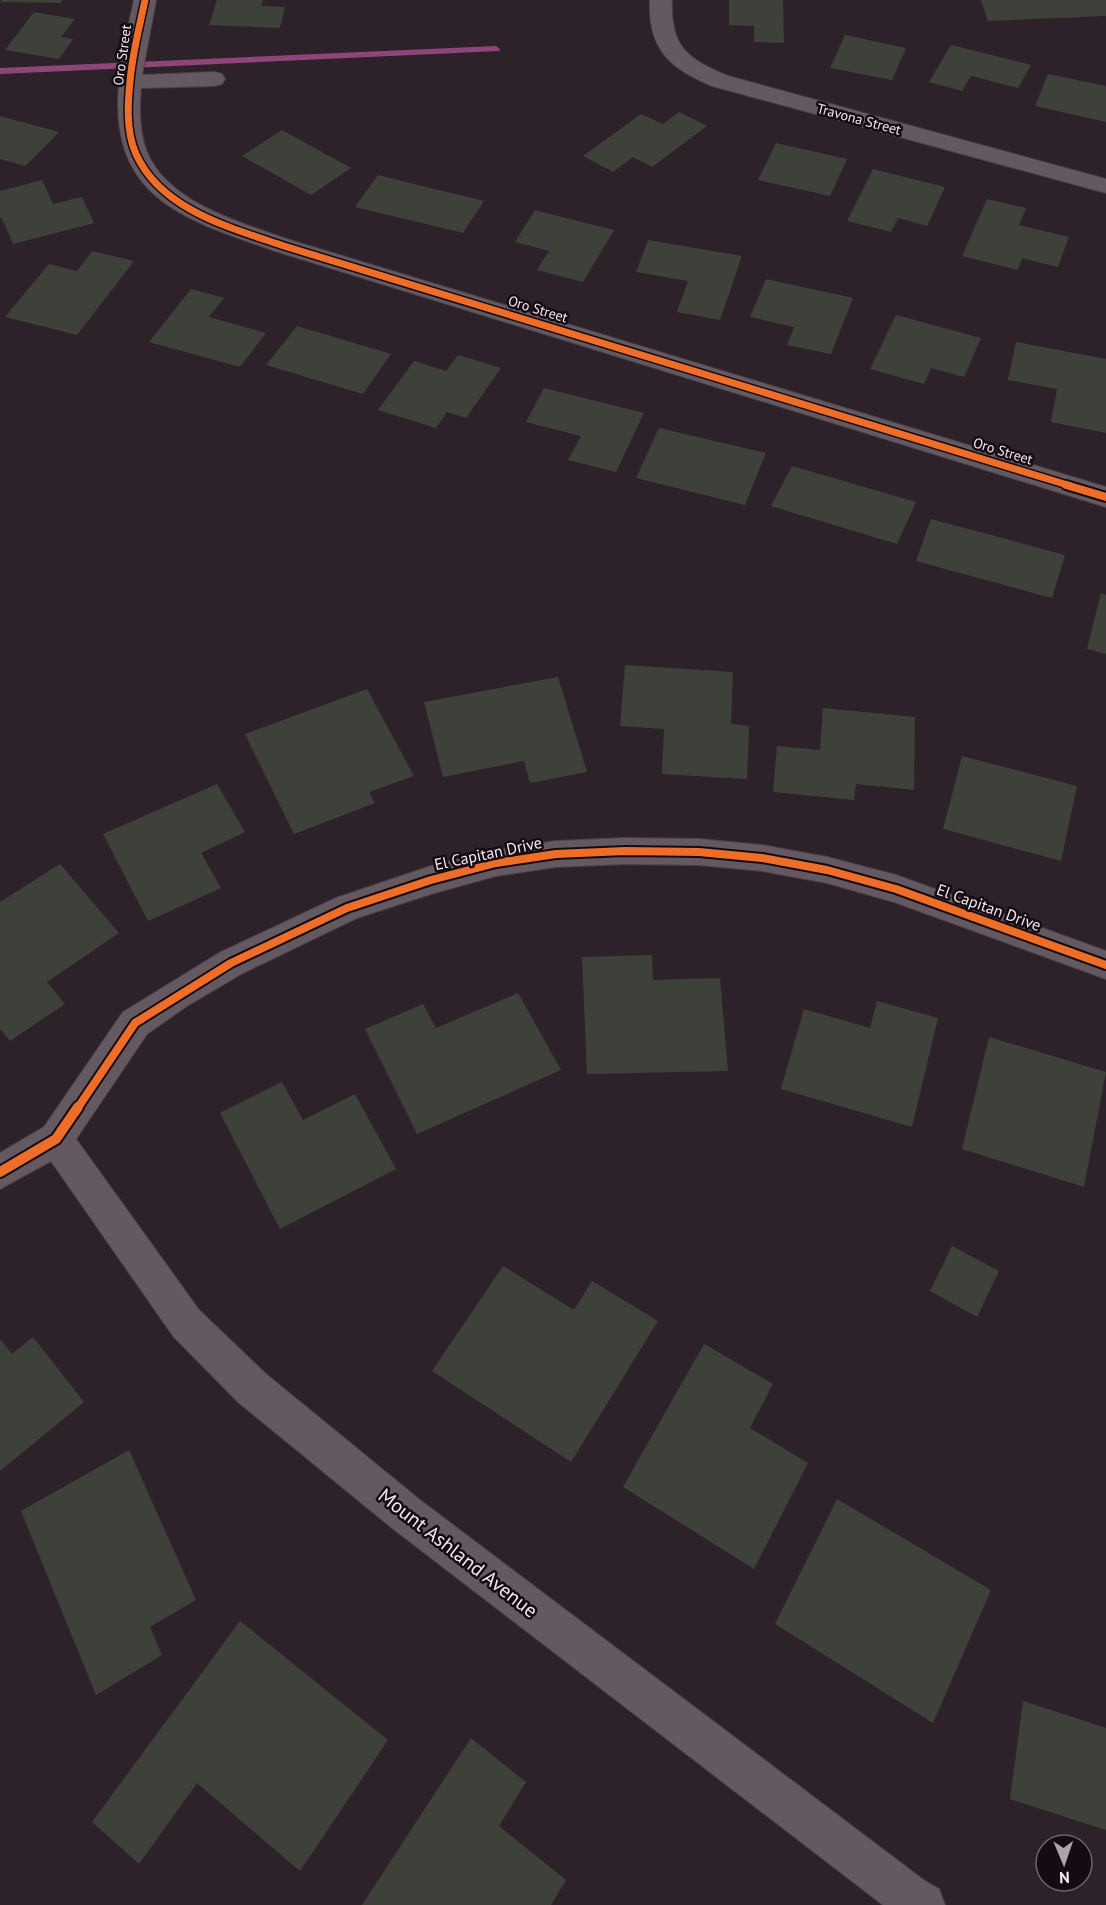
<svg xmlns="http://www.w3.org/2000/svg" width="1106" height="1905" viewBox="0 0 1106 1905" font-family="'PT Sans',sans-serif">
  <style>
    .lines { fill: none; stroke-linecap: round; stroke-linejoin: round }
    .stream { fill: #8e4679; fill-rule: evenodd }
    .building { fill: #3e403a }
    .minor-casing { stroke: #4b4047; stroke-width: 2 }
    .minor { fill: #645960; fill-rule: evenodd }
    .cycleway-far2-casing { stroke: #150b12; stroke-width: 10 }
    .cycleway-far1-casing { stroke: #150b12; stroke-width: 12 }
    .cycleway-casing { stroke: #150b12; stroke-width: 14 }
    .cycleway-far2 { stroke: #ee6e29; stroke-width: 7 }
    .cycleway-far1 { stroke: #ee6e29; stroke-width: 8 }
    .cycleway { stroke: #ee6e29; stroke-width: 10 }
    .labels { text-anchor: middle; stroke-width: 5; stroke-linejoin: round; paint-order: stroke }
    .far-street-label { font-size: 14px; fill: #f6e7f1; stroke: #150b12 }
    .street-label { font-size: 16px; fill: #f6e7f1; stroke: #150b12 }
    .near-street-label { font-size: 20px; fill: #f6e7f1; stroke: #150b12 }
  </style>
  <rect width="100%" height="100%" fill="#2e222a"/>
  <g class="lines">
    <path class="stream" d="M496,46L500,49L499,51L0,74V68Z"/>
  </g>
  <path class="building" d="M2,0H62L61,3L1,2Z
    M217,0H263L261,6L285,7L280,28L209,25Z
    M729,0H783L784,43L754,42V26L729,25Z
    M981,0H1106V16L988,21Z
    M34,12L75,19L61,37L73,39L59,59L5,50Z
    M845,35L906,48L892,80L830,68Z
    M951,45L1031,65L1018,88L971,76L962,91L929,82Z
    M1048,74L1106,86V122L1035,106Z
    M679,112L707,126L652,167L633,157L613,172L583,156L641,114L663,124Z
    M0,116L59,132L25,166L0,159Z
    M282,130L351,168L311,195L242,156Z
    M776,143L847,159L830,196L758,180Z
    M873,169L945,187L927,226L898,218L891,232L847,221Z
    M378,175L484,201L463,233L355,207Z
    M42,180L53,204L82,197L94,223L13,244L2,218H0V191Z
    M987,199L1026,208L1019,225L1069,237L1058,267L1022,258L1018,270L962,256Z
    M535,210L614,230L583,282L537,270L549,251L515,242Z
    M648,240L742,256L720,320L677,312L688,281L636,272Z
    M92,251L134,261L77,335L5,317L49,264L77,271Z
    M766,279L853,298L831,354L787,345L794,327L750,317Z
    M191,289L224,298L209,317L266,333L240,367L149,342Z
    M896,315L981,338L964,377L931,368L924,384L870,369Z
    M297,326L391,354L363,394L266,365Z
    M1016,342L1106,359V433L1051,422L1057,389L1008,380Z
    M458,355L501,368L466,418L447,412L436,428L378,410L414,361L446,371Z
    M544,388L644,413L616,472L568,460L581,436L526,422Z
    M659,428L766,453L745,505L636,478Z
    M792,466L916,502L897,544L771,506Z
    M931,519L1065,555L1052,598L916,561Z
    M1101,593L1106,595V654L1087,649Z
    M625,665L733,672L731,724L749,726L747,779L662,774L664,729L620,726Z
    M558,677L587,772L530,783L524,761L443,777L424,702Z
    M367,689L414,776L369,792L375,803L294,834L245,734Z
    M823,708L915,717L914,790L856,784L854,800L773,792L777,746L820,750Z
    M962,756L1077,786L1061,861L943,829Z
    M217,784L245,832L201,853L221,888L148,921L103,834Z
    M60,864L119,933L47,982L65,1004L10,1041L0,1029V902Z
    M652,955L653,980L720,978L728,1071L587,1074L582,957Z
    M518,993L561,1070L417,1134L365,1029L423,1004L436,1028Z
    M877,1001L938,1018L912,1127L781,1089L804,1009L870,1028Z
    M989,1037L1106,1072L1084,1187L962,1149Z
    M282,1082L303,1120L355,1094L396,1169L280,1229L220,1113Z
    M952,1246L999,1271L977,1317L930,1291Z
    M503,1266L574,1310L592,1281L658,1321L571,1462L432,1371Z
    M33,1337L84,1402L0,1471V1339L12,1354Z
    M704,1344L773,1384L750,1428L808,1463L754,1569L623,1487Z
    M129,1450L196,1600L150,1627L162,1655L96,1695L21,1511Z
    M837,1499L991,1590L933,1723L775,1624Z
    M240,1621L388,1740L300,1871L197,1783L139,1864L92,1822Z
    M1023,1701L1106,1728V1830L1010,1799Z
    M471,1738L526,1782L499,1826L566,1880L551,1905H362Z"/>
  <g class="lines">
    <defs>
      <path id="minor" d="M134,0H156L142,75L214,72L222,74L225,79L222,84L214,86L141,88C139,109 139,132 147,152C168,204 245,224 293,241L1106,487V507L275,251C176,217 105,195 120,72C123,48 129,24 134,0Z
        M650,0H672C670,47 687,59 728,76L1106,179V193L712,86C669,68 648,49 650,0Z
        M625,838L699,839L762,845L827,857L896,875L1106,951V979L894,902L827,883L762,871L699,865L625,864L556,867L496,876L431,894L357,918L243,973L187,1006L147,1034L76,1139L199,1310L266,1374L420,1500L925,1881L939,1889L945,1905H883L392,1528L238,1402L173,1336L51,1161L0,1189V1153L44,1127L123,1012L219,953L336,898L431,866L496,850L556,841Z"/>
    </defs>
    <use href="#minor" class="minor-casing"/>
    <use href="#minor" class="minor"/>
    <defs>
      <path id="cycleway-far2" d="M145,0C140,24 134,48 131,72C128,98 125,130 136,154C161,210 231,228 284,246L1071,486"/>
      <path id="cycleway-far1" d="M1066,485L1106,497
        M77,1109L135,1023L231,963L347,908L431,880L496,863L556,854L625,851L699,852L762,858L827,870L896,889L1106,965"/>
      <path id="cycleway" d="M0,1172L56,1139L78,1107"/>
    </defs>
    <use href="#cycleway-far2" class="cycleway-far2-casing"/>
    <use href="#cycleway-far1" class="cycleway-far1-casing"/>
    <use href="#cycleway" class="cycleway-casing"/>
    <use href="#cycleway-far2" class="cycleway-far2"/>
    <use href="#cycleway-far1" class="cycleway-far1"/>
    <use href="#cycleway" class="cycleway"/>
  </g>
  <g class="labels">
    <g class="far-street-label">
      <text transform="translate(122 55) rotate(-82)" y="5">Oro Street</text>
      <text transform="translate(859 119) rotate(15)" y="5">Travona Street</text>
      <text transform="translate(538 309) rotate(17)" y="5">Oro Street</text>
      <text transform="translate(1003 451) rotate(17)" y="5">Oro Street</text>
    </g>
    <g class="street-label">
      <text transform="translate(488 853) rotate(-12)" y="6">El Capitan Drive</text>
      <text transform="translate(989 907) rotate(20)" y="6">El Capitan Drive</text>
    </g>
    <g class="near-street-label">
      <text transform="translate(458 1553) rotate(38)" y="7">Mount Ashland Avenue</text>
    </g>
  </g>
  <g transform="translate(1064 1863) rotate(178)"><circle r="28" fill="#150b12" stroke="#6f636b" stroke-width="1.5"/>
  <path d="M0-4.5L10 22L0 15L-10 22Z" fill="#b0a2ab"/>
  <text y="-9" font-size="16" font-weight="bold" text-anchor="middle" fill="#f6e7f1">N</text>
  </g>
</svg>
